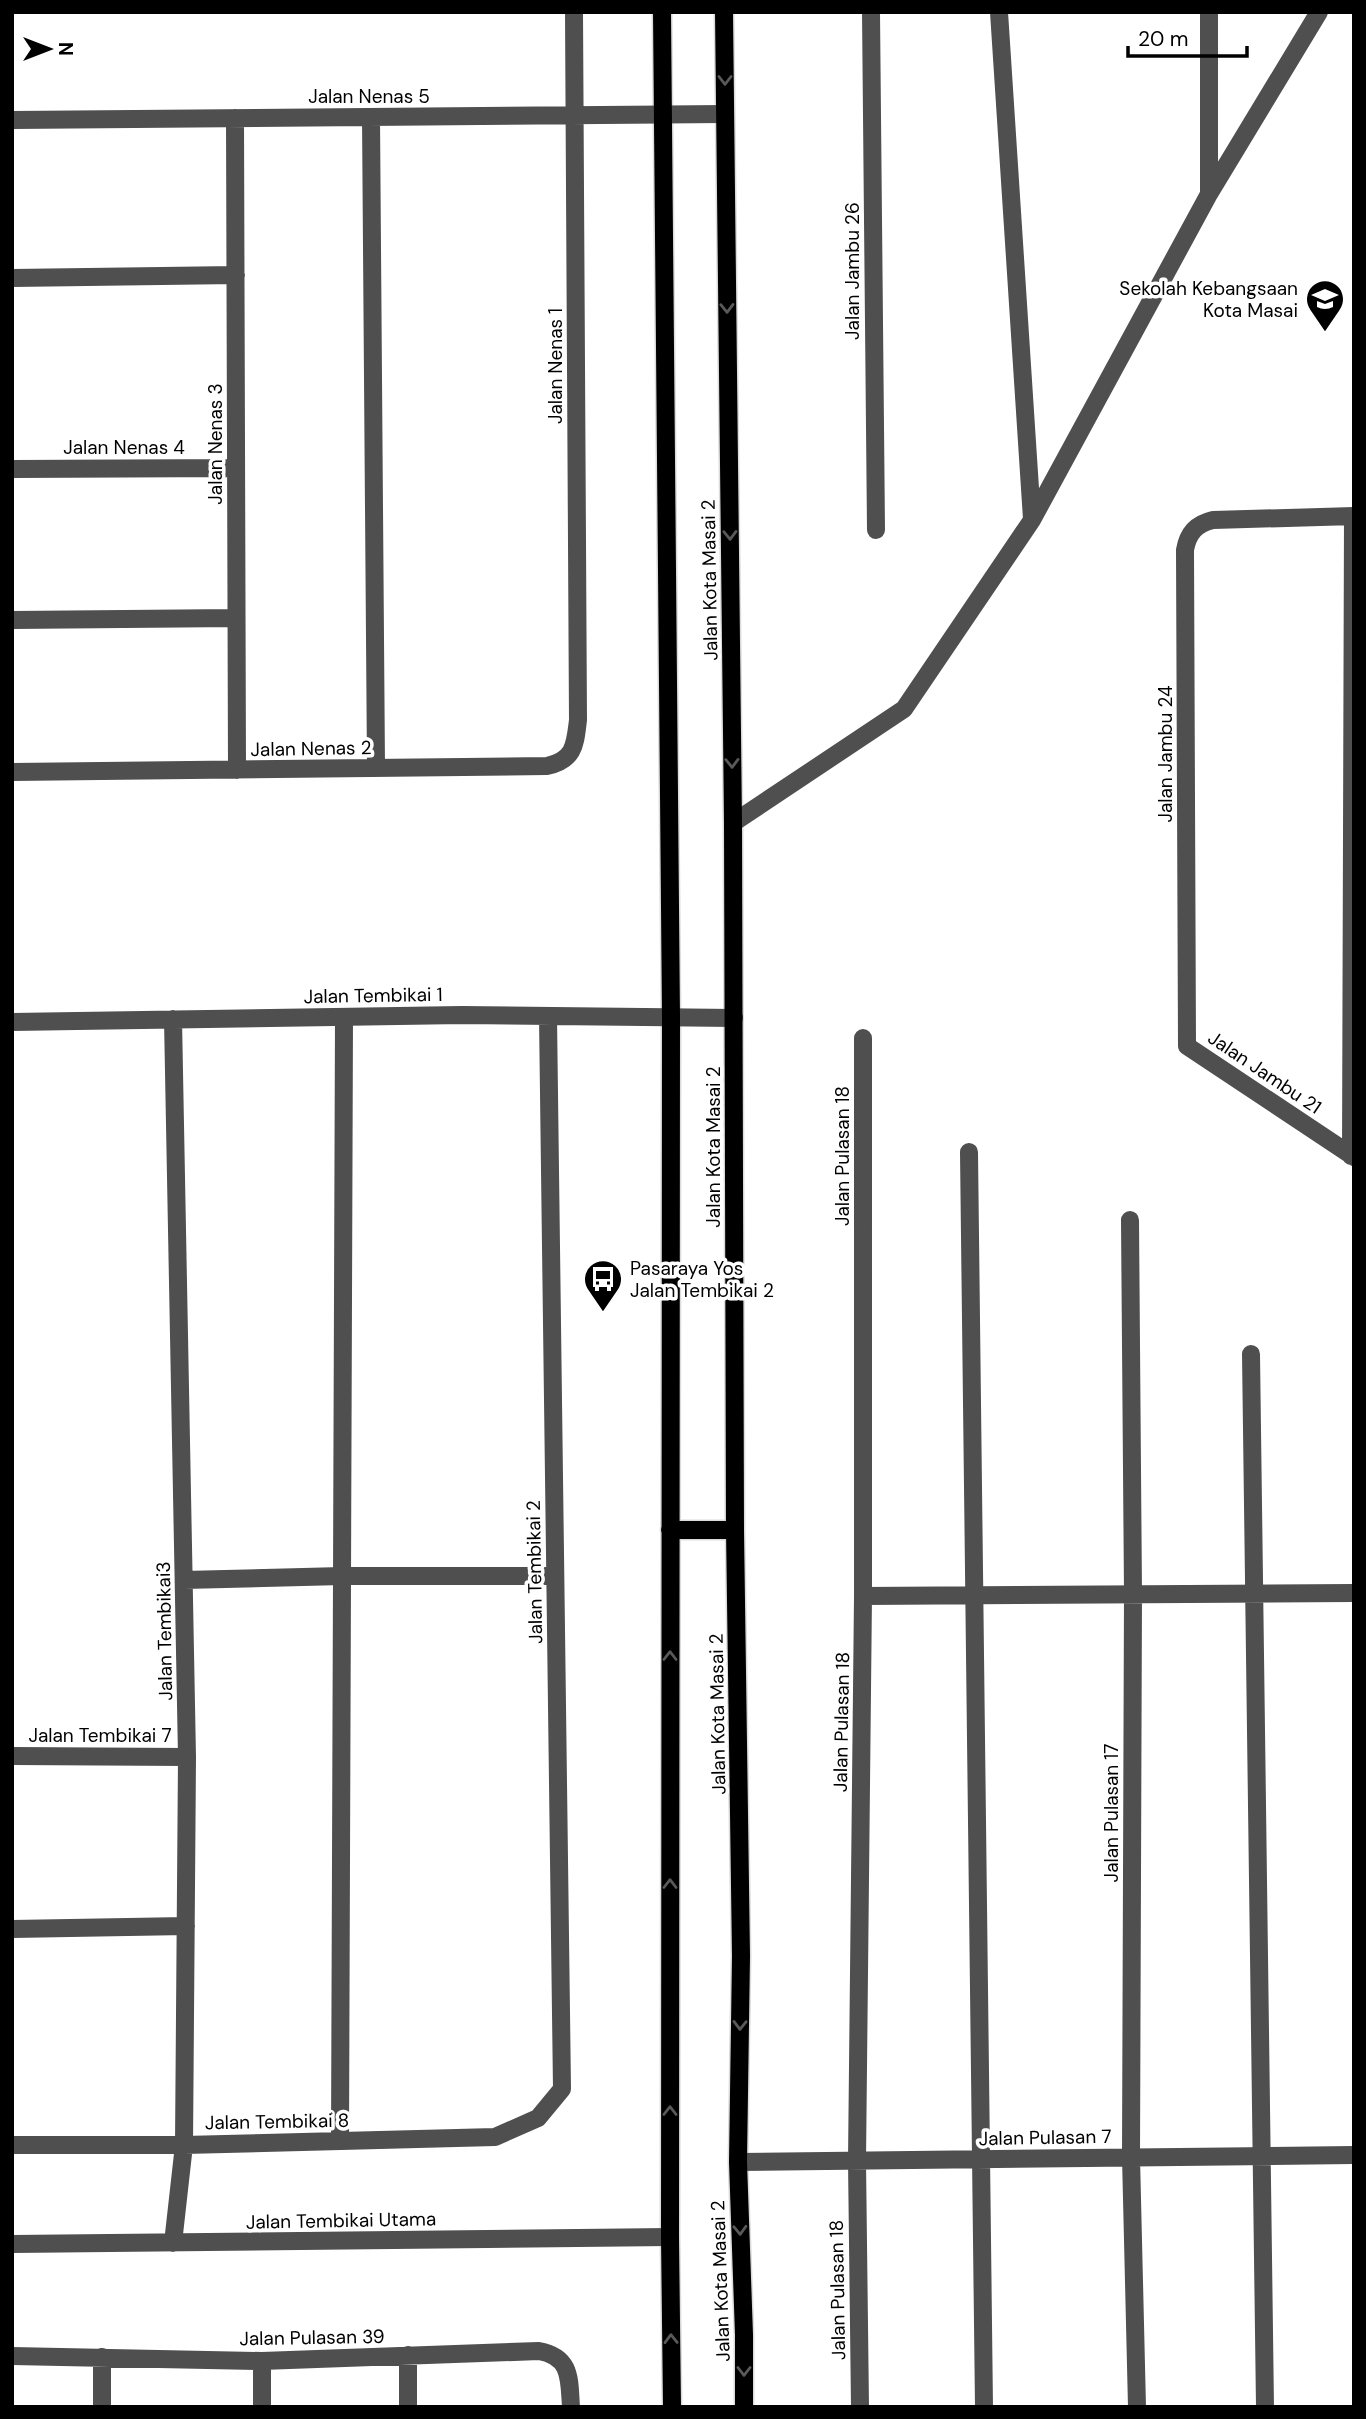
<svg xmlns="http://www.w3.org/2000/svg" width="1366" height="2419" viewBox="0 0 1366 2419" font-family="'DM Sans',sans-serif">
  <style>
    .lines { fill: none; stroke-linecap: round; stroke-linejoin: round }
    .major-casing { stroke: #dbdbdb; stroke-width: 21 }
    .minor { stroke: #4f4f4f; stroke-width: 18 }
    .major { stroke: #000; stroke-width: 18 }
    .oneway { stroke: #595959 }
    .labels { text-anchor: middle; stroke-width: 7; stroke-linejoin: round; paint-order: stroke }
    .street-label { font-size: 19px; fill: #000; stroke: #fff }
    .poi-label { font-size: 19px; fill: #000; stroke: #fff; text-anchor: end }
  </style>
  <rect width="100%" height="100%" fill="#fff"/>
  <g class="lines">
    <defs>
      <path id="major" d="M662,12L671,1018L670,2237L672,2407
        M724,12L733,823L735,1530L741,1956L738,2162L744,2335V2407
        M670,1530H735"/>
    </defs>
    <use href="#major" class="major-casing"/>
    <path class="minor" d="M871,12L876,530
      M999,12L1032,519
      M1209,12V194
      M371,117L376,768
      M235,118L237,770
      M12,120L725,114
      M12,278L236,275
      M12,469L236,468
      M1354,516L1213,520C1196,524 1188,533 1185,550L1187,1046L1354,1157
      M12,620L236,618
      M12,772L547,766C575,760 575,744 578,720L574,12
      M733,823L904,709L1032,520L1209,194L1319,12
      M173,1019L187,1757L184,2145L173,2243
      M12,1022L462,1015L734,1018
      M969,1152L984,2407
      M1351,1156L1353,516
      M1130,1220L1133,1594L1131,2157L1137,2407
      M1251,1354L1265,2407
      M184,1580L342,1576H555
      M863,1596L1354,1593
      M12,1756L187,1757
      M12,1929L186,1926
      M340,2141L344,1017
      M12,2145H184L495,2137L538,2118L562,2089L548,1017
      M738,2162L1354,2155
      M12,2244L670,2237
      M12,2356L262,2361L539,2351C572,2357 569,2380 571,2407
      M102,2357V2407
      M262,2361V2407
      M408,2407V2355
      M860,2407L857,2161L863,1596V1038"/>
    <use href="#major" class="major"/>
  </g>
  <defs><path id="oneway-chevron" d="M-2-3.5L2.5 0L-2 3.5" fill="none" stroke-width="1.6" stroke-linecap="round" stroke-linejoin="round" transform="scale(1.75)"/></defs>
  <g class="oneway">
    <use href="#oneway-chevron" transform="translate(725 80) rotate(90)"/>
    <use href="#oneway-chevron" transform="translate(727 308) rotate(89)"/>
    <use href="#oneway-chevron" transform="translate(730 535) rotate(89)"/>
    <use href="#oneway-chevron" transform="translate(732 763) rotate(89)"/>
    <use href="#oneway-chevron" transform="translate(670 1656) rotate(-90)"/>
    <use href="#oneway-chevron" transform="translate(670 1884) rotate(-90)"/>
    <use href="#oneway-chevron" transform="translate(740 2025) rotate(91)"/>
    <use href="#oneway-chevron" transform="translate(670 2111) rotate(-90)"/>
    <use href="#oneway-chevron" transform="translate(740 2230) rotate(88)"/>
    <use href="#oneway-chevron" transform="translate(671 2339) rotate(-91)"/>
    <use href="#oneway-chevron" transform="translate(744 2371) rotate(90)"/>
  </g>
  <defs>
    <symbol id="school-pin" viewBox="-11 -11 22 30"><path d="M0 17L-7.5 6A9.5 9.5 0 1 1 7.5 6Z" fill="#000" stroke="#fff"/><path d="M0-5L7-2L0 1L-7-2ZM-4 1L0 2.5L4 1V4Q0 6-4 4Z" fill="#fff"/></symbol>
    <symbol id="bus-pin" viewBox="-11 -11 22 30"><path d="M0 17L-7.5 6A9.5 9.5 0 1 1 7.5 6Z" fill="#000" stroke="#fff"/><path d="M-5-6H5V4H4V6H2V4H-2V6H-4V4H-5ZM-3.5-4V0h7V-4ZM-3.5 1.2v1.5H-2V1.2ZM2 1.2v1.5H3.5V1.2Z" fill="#fff"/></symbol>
  </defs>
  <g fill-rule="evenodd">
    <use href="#school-pin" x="1303" y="277" width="44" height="60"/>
    <use href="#bus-pin" x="581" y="1257" width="44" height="60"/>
  </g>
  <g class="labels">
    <g class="street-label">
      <text x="369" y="103">Jalan Nenas 5</text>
      <text transform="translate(852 271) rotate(-90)" y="7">Jalan Jambu 26</text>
      <text transform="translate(555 366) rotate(-90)" y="7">Jalan Nenas 1</text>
      <text transform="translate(215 444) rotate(-90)" y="7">Jalan Nenas 3</text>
      <text x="124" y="454">Jalan Nenas 4</text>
      <text transform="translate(709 580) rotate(-91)" y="7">Jalan Kota Masai 2</text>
      <text transform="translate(311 748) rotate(-1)" y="7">Jalan Nenas 2</text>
      <text transform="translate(1165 754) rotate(-90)" y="7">Jalan Jambu 24</text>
      <text transform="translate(373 995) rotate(-1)" y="7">Jalan Tembikai 1</text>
      <text transform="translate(1265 1072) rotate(34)" y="7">Jalan Jambu 21</text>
      <text transform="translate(713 1147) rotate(-90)" y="7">Jalan Kota Masai 2</text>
      <text transform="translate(842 1156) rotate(-90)" y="7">Jalan Pulasan 18</text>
      <text transform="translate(534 1572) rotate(-91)" y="7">Jalan Tembikai 2</text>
      <text transform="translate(164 1631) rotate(-91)" y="7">Jalan Tembikai3</text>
      <text transform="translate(717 1714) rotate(-91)" y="7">Jalan Kota Masai 2</text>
      <text transform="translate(841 1722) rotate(-89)" y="7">Jalan Pulasan 18</text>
      <text x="100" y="1742">Jalan Tembikai 7</text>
      <text transform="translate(1111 1813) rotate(-90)" y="7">Jalan Pulasan 17</text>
      <text transform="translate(277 2121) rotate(-1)" y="7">Jalan Tembikai 8</text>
      <text transform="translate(1045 2137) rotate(-1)" y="7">Jalan Pulasan 7</text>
      <text transform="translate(341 2220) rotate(-1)" y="7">Jalan Tembikai Utama</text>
      <text transform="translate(720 2281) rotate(-92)" y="7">Jalan Kota Masai 2</text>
      <text transform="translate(837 2290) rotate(-91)" y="7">Jalan Pulasan 18</text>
      <text transform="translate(312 2337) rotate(-1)" y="7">Jalan Pulasan 39</text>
    </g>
    <g class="poi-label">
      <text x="1298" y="295">Sekolah Kebangsaan<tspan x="1298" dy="22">Kota Masai</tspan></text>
      <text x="630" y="1275" text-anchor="start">Pasaraya Yos<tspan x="630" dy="22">Jalan Tembikai 2</tspan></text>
    </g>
  </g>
  <rect width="1366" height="2419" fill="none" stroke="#000000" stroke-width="28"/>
  <g transform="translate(49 49) rotate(90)" stroke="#ffffff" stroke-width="5" paint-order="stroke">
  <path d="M0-5L12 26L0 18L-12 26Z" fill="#000000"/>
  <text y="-10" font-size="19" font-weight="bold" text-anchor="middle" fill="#000000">N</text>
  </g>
  <path d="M1128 46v10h119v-10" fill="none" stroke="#000000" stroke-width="3.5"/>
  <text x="1138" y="46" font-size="21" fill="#000000" stroke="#ffffff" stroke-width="5" paint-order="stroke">20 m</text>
</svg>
